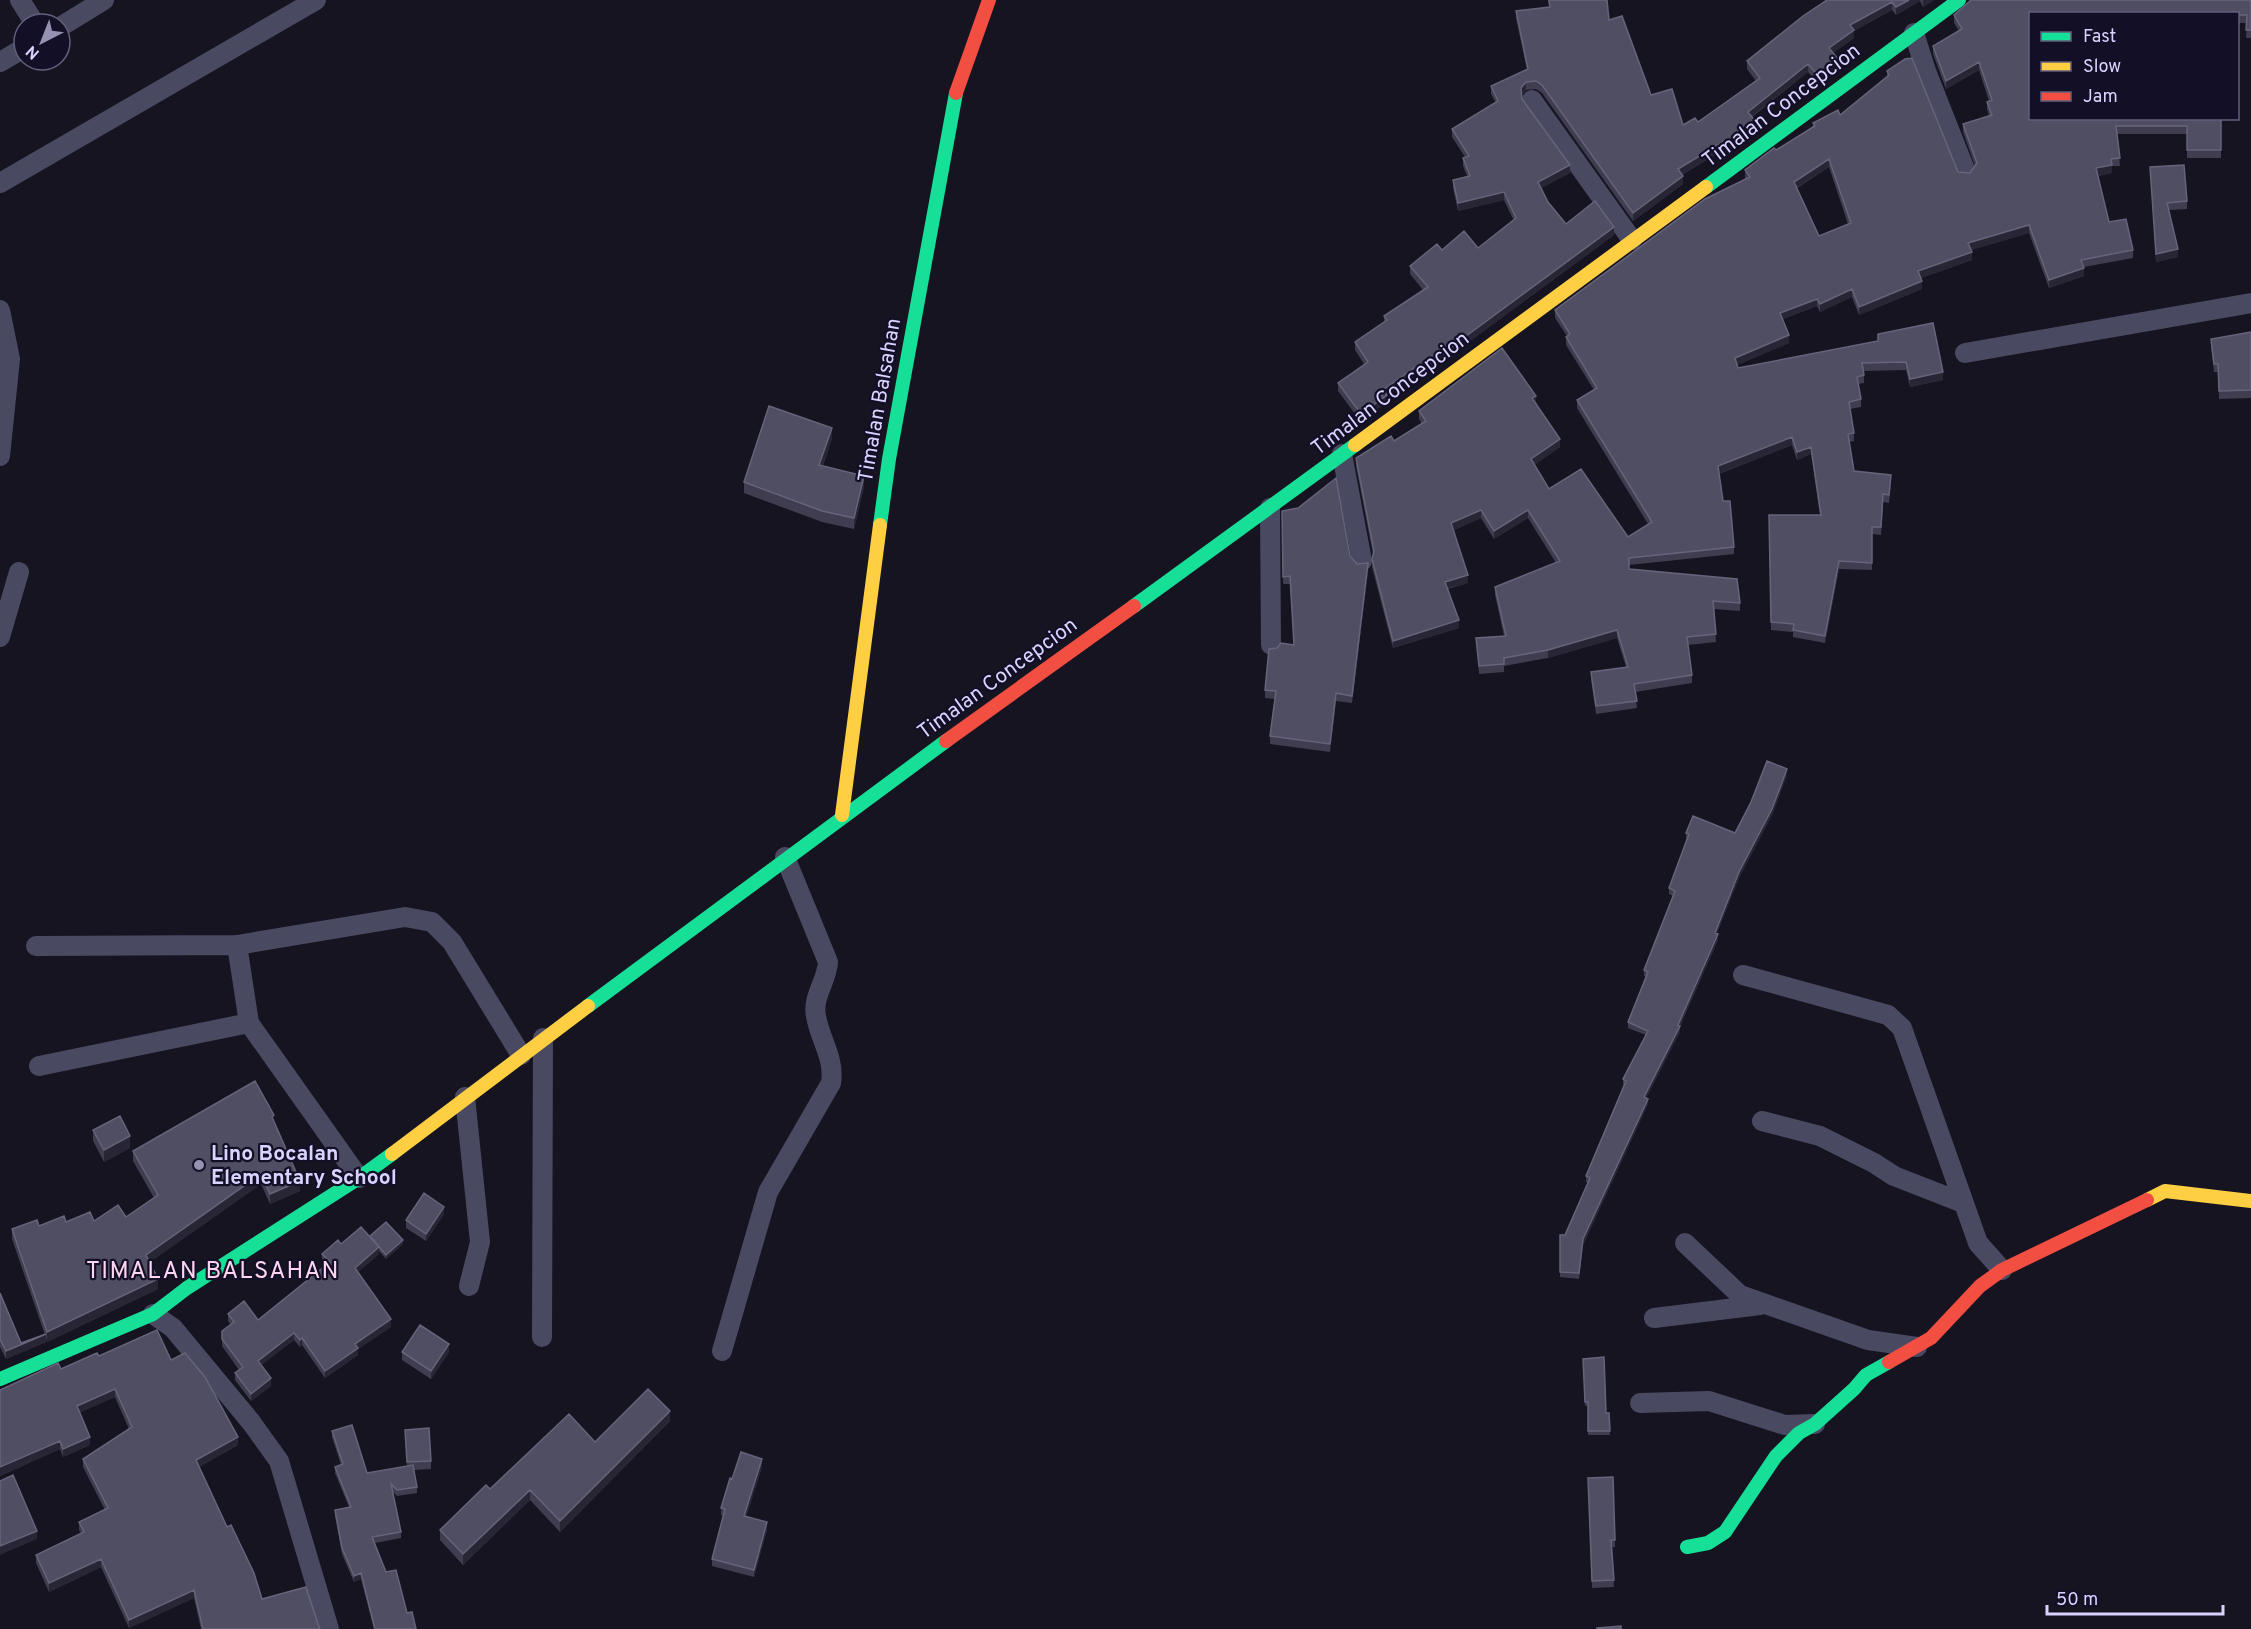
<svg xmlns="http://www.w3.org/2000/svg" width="2251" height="1629" viewBox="0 0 2251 1629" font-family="Overpass,sans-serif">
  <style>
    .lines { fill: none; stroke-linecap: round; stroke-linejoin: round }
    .street { stroke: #4a4962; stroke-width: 20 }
    .fast { stroke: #16e098; stroke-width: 14 }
    .slow { stroke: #ffcf43; stroke-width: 14 }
    .jam { stroke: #f24e42; stroke-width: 14 }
    .wall { fill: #403d50; fill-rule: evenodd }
    .shaded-wall { fill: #282635 }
    .building { fill: #504e63; stroke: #66637b; stroke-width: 1.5; fill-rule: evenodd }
    .poi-dot { fill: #9591b1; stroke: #130f26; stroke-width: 2 }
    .labels { text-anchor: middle; stroke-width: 4.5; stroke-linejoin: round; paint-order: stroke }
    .street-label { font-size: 21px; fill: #d9d4ff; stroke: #130f26 }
    .poi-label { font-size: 21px; font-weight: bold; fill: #d9d4ff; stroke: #130f26; text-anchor: start }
    .quarter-label { font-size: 24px; letter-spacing: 1.5px; fill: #ffd6f0; stroke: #130f26 }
  </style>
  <rect width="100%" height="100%" fill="#161421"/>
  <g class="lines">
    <path class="street" d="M20,0L35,24
      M60,27L104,0
      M1914,33L1926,71L1965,170
      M0,62L24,48
      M1532,100L1632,240
      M0,183L316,0
      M0,310L10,359L0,456
      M1965,353L2251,303
      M1342,454L1362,561
      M1270,508L1271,645
      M0,637L19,572
      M237,945L249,1023L359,1178
      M36,946L237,945L405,917L432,922L452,942L521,1055
      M1743,975L1888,1015L1902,1028L1978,1243L2002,1270
      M39,1066L249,1023
      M465,1097L480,1242L469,1286
      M1762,1121L1820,1136L1874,1163L1894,1176L1963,1203
      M1685,1243L1740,1295L1868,1340L1917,1347
      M153,1314L173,1328L251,1422L279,1461L329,1629
      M1654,1318L1760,1305
      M542,1337L543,1038
      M722,1351L768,1192L831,1083C835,1058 820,1040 816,1016C812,997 827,981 828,962L785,857
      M1640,1403L1709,1401L1785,1425L1815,1424"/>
    <path class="fast" d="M1706,187L1959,0
      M880,525L889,459L956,93
      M1134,606L1355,445
      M588,1006L946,741
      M0,1379L153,1314L187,1288L359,1178L392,1154
      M1687,1547L1708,1543L1725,1532L1776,1456L1799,1433L1815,1424L1854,1389L1866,1375L1889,1362"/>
    <path class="slow" d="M1355,445L1706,187
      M842,815L880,525
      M392,1154L588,1006
      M2147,1200L2165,1191L2251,1201"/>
    <path class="jam" d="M956,93L989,0
      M946,741L1134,606
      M1889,1362L1931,1338L1980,1286L2002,1270L2147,1200"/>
  </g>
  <path class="wall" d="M1548,0H1607L1609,20L1651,95L1683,125L1698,122L1756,81L1747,69V61L1827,0H1934L1923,7L1920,1L1896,15L1892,10L1854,31V38L1833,53L1838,67L1818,84L1808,72L1752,117L1756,130L1726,152L1724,149L1682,175L1683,184L1633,221L1542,93L1536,89L1526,90L1522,95V99L1570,173L1541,188L1548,202L1566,224L1614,235L1420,378L1417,374L1387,395V402L1361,422L1338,391V383L1364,364L1355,350V342L1384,322V316L1423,290L1410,274V266L1442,250L1478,248L1514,221L1504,200L1458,211L1453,188V180L1467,176L1463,166V158L1465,157L1452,137V129L1496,103L1491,94V86L1527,70L1516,18V11L1549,7Z
    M2251,0V38H2246L2247,23H2238V14H2031V118H2221V158H2187V134H2117L2120,166H2112V173L2098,176L2109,222L2133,250V258L2084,267V276L2049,288L2029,233L1971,250L1972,260L1921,278L1922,289L1859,315L1852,297L1820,312L1817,306L1783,319L1789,343L1737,365L1738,368L1878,341L1943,380L1910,387L1906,370L1864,371V383L1858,384L1861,399V407L1850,409L1854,433V441L1849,442L1854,471L1891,483L1889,503L1883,502L1881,535L1872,534V570L1839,569L1825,643L1793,637V632L1771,630L1769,515H1820L1811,454L1797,460L1792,445L1719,474L1723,501L1734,547V554L1629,565V569L1740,603V611L1714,609L1716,642L1688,645L1692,675V683L1635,692L1637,708L1596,714L1591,680V672L1626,667L1617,638L1548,658L1504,666V672L1479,674L1476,638L1504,636L1495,595V587L1556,563L1528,518L1494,539L1481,518L1454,530L1468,583L1448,589L1459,628L1393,648L1372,567L1373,554L1356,466V458L1394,441L1422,424L1419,419V411L1536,403L1560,447L1534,465L1549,489L1628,537L1648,524L1577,408V400L1594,390L1566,345V337L1567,336L1555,318V310L1745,179V170L1813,126V123L1840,115L1887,77V71L1958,172L1970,173L1975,166L1963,132V124L1989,116L1987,109V102L1989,101L1979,70L1946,89L1933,54V46L1959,31L1954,23V15ZM1829,167L1848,224L1819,236L1797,188Z
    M2150,167L2187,201V209L2169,210L2178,257L2156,262Z
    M2251,332V398L2219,399L2218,372H2214L2211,347V339Z
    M832,438L823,466L864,487L854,529L822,522L744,493V482Z
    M1282,511L1350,556L1357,564L1368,571L1352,703L1336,701L1330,752L1270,744V736L1275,699L1265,698V690L1294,645L1290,584H1283Z
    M1787,775L1772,815L1739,878L1717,933L1718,940L1680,1026V1032L1646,1098L1648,1104L1583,1245L1579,1279L1560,1277V1235H1565L1588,1183L1586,1182V1176L1624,1086L1623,1085V1079L1646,1035L1628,1028V1022L1646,977L1644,976V970L1673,896L1669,894V888L1687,839H1686V833H1735Z
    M274,1123L300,1191L270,1204L261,1184L150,1262L158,1289L47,1342L46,1337V1342L6,1359L0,1347V1293L21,1343L45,1335L12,1239V1229L66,1222L94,1221L126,1217L154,1198L133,1161V1151Z
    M93,1130L130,1148L104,1162L93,1141Z
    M444,1214L426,1241L406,1228V1220Z
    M370,1236L403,1244L386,1259L379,1251V1254L358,1272L391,1327L358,1349V1355L325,1378L302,1345L300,1347L294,1340L261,1365L271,1386L251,1401L235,1380V1373L239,1370L222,1346V1331L231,1325L228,1321V1314L258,1320L326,1265L322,1261V1254L341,1244Z
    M402,1352H449L431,1379L402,1360Z
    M99,1356L171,1360L238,1445L199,1467L262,1599L318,1624L320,1629H201L194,1598L129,1628L101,1567L49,1592L36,1563V1555L81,1533L79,1530V1522L105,1510L83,1467V1459L129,1429L115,1397L80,1412L90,1445L63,1457L60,1449L0,1476V1390Z
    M1583,1359L1606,1413H1609L1610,1435H1588V1406H1585Z
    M670,1421L560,1532L530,1500L463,1565L440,1540V1530L595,1442Z
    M405,1430L431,1461V1469L414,1470L417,1487V1493L397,1496L393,1492L401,1532V1538L375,1543L386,1572L416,1629H374L361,1579L354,1582L342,1554L335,1516V1510L349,1507L335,1473V1467L341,1465L332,1437V1431L367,1473L407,1466Z
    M762,1467L746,1517L767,1530L754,1577L712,1566V1559L724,1516L721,1515V1508L732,1479Z
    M1613,1477L1615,1547H1612L1614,1587L1592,1588L1588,1478Z"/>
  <path class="shaded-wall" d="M1909,0H1920V1L1896,15V7Z
    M1923,0H1934L1923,7Z
    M1892,2V10L1854,31V38L1829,56V48L1850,25Z
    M1838,59V67L1818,84V76Z
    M1979,62V70L1946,89V81Z
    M1808,64V72L1748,119V112Z
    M1526,82V90L1521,96V88Z
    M1756,122V130L1726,152V144Z
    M1724,141V149L1678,177V169Z
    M1829,159V167L1794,189V182Z
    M1570,165V173L1538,190V182Z
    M2112,165V173L2096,176V168Z
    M1683,176V184L1633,221V213Z
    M1504,192V200L1458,211V203Z
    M2029,225V233L1968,251V243Z
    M1614,227V235L1420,378V370Z
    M2178,249V257L2156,262V254Z
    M1972,252V260L1918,279V271Z
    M2084,268V276L2049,288V280Z
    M1922,281V289L1859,315V307Z
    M1852,289V297L1820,312V304Z
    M1817,299V306L1780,320V313Z
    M1789,335V343L1735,366V358Z
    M1417,366V374L1387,395V402L1361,422V414L1383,390Z
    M1943,372V380L1910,387V379Z
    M1536,396V403L1532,398Z
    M832,428V438L819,476V465Z
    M1792,437V445L1718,474V466Z
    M1560,439V447L1531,467V459Z
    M1811,447V454L1797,460V452Z
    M864,476V487L854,529V518Z
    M1481,510V518L1451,531V523Z
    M1528,510V518L1494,539V531Z
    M1839,561V569L1825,643V636Z
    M1368,563V571L1352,703V696Z
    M1468,575V583L1445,589V582Z
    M1459,620V628L1393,648V641Z
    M1617,630V638L1548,658V650Z
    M1336,693V701L1330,752V744Z
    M1787,769V775L1772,815L1739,878L1715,938V933L1739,872Z
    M1718,934V940L1678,1029L1680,1026V1032L1644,1103V1097L1678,1025Z
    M1648,1099V1104L1583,1245L1579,1279L1583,1239Z
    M130,1136V1148L104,1162V1150Z
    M261,1174V1184L146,1265V1255Z
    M300,1181V1191L270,1204V1194Z
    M444,1207V1214L426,1241V1234Z
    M403,1240V1244L386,1259V1255Z
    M379,1247V1254L355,1275V1268Z
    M158,1279V1289L47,1342V1332Z
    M391,1319V1327L358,1349V1355L325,1378V1371L355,1344Z
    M294,1333V1340L258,1368V1361Z
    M46,1334V1342L6,1359V1351Z
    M302,1338V1345L300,1347V1340Z
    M449,1344V1352L431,1379V1371Z
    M271,1378V1386L251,1401V1394Z
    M115,1389V1397L77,1414V1406Z
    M670,1411V1421L560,1532V1521Z
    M90,1437V1445L63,1457V1449Z
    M238,1437V1445L196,1469V1460Z
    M60,1441V1449L0,1476V1467Z
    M762,1459V1467L744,1523V1516Z
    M530,1490V1500L463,1565V1554Z
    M767,1522V1530L754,1577V1570Z
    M37,1531V1539L0,1555V1546Z
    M101,1559V1567L49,1592V1583Z
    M361,1573V1579L354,1582V1576Z
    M194,1590V1598L129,1628V1620Z"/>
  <path class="building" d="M1549,0H1607L1609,20L1622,16L1651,95L1672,89L1683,125L1695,118L1698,122L1760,78L1747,61L1803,16L1827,0H1909L1896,7L1892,2L1850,25L1854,30L1829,48L1838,59L1818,76L1808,64L1748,112L1756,122L1726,144L1724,141L1678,169L1683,176L1633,213L1542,85L1536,81L1526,82L1521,88L1522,99L1570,165L1538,182L1548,202L1566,224L1595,201L1614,227L1420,370L1417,366L1383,390L1387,395L1361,414L1338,383L1368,362L1355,342L1387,320L1384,316L1428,287L1410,266L1437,244L1442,250L1464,231L1478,248L1516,218L1504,192L1458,203L1453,180L1470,176L1463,158L1469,156L1452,129L1498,101L1491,86L1528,69L1516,11L1550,7Z
    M1971,0H2251V30H2246L2247,15H2238V14H2031V118H2221V150H2187V126H2116L2120,158L2111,159L2112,165L2096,168L2109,222L2126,219L2133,250L2081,260L2084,268L2049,280L2029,225L1968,243L1972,252L1918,271L1922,281L1859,307L1852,289L1820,304L1817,299L1780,313L1789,335L1735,358L1738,368L1878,341V334L1933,323L1943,372L1910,379L1906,362L1862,363L1864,375L1857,377L1861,399L1849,402L1854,433L1848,434L1854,471L1891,475L1889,495L1883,494L1881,527H1872V563L1839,561L1825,636L1793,630L1794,624L1771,622L1769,515H1821L1811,447L1797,452L1792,437L1718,466L1723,501H1730L1734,547L1629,558V569L1737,579L1740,603L1713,601L1716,634L1687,637L1692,675L1634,684L1637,701L1596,706L1591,672L1628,667L1617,630L1548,650L1504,658V664L1479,666L1476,638L1506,636L1495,587L1560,561L1528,510L1494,531L1481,510L1451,523L1468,575L1445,582L1459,620L1393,641L1372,559L1374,551L1356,458L1391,436L1394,441L1426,421L1419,411L1502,348L1536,396L1532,398L1560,439L1531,459L1549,489L1581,469L1628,537L1652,522L1577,400L1597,388L1566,337L1570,334L1555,310L1705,199L1750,177L1745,170L1774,148L1776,150L1815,126L1813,123L1838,110L1840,115L1889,75L1887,71L1905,59L1912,58L1958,172L1970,173L1977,163L1963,124L1992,115L1987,102L1992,100L1979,62L1946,81L1933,46L1962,29L1954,15ZM1829,159L1851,223L1819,236L1794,182Z
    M2184,165L2187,201L2167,203L2178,249L2156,254L2150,167Z
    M2251,332V390L2219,391L2218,364H2214L2211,339Z
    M769,406L832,428L819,465L864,476L854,518L822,511L744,482Z
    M1336,478L1350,556L1357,564L1368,563L1352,696L1336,693L1330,744L1270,736L1276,691L1265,690L1269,649L1277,648L1281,643L1294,645L1290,576L1283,577L1282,511L1298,508Z
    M1767,761L1787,769L1772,809L1739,872L1715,933L1718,934L1678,1025L1680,1026L1644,1097L1648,1099L1583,1239L1579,1273L1560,1272V1235H1565L1590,1178L1586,1176L1626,1081L1623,1079L1648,1031L1628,1022L1648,972L1644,970L1675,891L1669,888L1689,834L1686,833L1693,816L1735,833L1751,802Z
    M255,1081L274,1115L272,1117L300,1181L270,1194L261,1174L146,1255L158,1279L47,1332L12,1229L37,1220L39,1226L64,1216L66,1222L90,1212L94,1221L118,1205L126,1217L158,1195L133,1151Z
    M120,1116L130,1136L104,1150L93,1130Z
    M424,1193L444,1207L426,1234L406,1220Z
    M386,1222L403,1240L386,1255L370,1236Z
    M361,1227L379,1247L355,1268L391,1319L355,1344L358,1348L325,1371L302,1338L300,1340L294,1333L258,1361L271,1378L251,1394L235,1373L243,1367L222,1339V1331L234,1322L228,1314L244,1301L258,1320L330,1262L322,1254L338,1240L341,1244Z
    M0,1293L21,1343L46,1334L6,1351L0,1339Z
    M420,1325L449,1344L431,1371L402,1352Z
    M157,1330L171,1360L185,1353L205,1377L238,1437L196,1460L227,1527L231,1525L254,1573L262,1599L306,1587L318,1624L320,1629H203L194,1590L129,1620L101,1559L49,1583L36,1555L84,1532L79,1522L108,1508L83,1459L132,1427L115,1389L77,1406L90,1437L63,1449L60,1441L0,1467V1390L58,1363L61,1369L97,1353L99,1356Z
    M1604,1357L1606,1413H1609L1610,1431H1588V1402H1585L1583,1359Z
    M648,1389L670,1411L560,1521L530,1490L463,1554L440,1530L486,1485L490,1489L569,1414L595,1442Z
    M352,1425L367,1473L413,1465L417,1487L397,1490L391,1484L401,1532L372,1537L386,1572L396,1570L407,1613L412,1612L416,1629H375L361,1573L354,1576L342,1548L335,1510L351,1507L335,1467L343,1464L332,1431Z
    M429,1428L431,1461L407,1462L405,1430Z
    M741,1452L762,1459L744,1516L767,1522L754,1570L712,1559L725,1509L721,1508L730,1478L732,1479Z
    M13,1475L37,1531L0,1546V1481Z
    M1613,1477L1615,1540H1611L1614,1580L1592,1581L1588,1478Z
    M1621,1626V1629H1597V1628Z"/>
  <circle class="poi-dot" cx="199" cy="1165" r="6"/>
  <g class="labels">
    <g class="street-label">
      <text transform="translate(1781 105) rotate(-37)" y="7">Timalan Concepcion</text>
      <text transform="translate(1390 393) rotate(-37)" y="7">Timalan Concepcion</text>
      <text transform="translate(879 400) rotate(-80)" y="7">Timalan Balsahan</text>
      <text transform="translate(997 678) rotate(-36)" y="7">Timalan Concepcion</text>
    </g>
    <g class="poi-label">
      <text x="211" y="1160">Lino Bocalan<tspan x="211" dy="24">Elementary School</tspan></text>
    </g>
    <g class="quarter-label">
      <text x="213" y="1278">TIMALAN BALSAHAN</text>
    </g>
  </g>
  <rect x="2029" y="12" width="210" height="108" fill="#130f26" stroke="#625e7d" stroke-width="1.5"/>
  <rect x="2041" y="32" width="30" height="9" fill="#16e098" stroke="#625e7d" stroke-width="1.5"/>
  <text x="2083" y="42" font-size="18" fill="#d9d4ff">Fast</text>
  <rect x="2041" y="62" width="30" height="9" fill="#ffcf43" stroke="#625e7d" stroke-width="1.5"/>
  <text x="2083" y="72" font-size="18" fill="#d9d4ff">Slow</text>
  <rect x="2041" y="92" width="30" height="9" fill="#f24e42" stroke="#625e7d" stroke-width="1.5"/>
  <text x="2083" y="102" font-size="18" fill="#d9d4ff">Jam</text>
  <g transform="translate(42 42) rotate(222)"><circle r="28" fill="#130f26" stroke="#625e7d" stroke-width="1.5"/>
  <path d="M0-4.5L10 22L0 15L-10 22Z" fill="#9591b1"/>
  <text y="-9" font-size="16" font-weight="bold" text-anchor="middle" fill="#d9d4ff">N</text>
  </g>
  <path d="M2047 1605v9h176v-9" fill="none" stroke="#d9d4ff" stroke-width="3"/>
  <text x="2056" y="1605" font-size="18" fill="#d9d4ff" stroke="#130f26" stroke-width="4.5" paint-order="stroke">50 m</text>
</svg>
